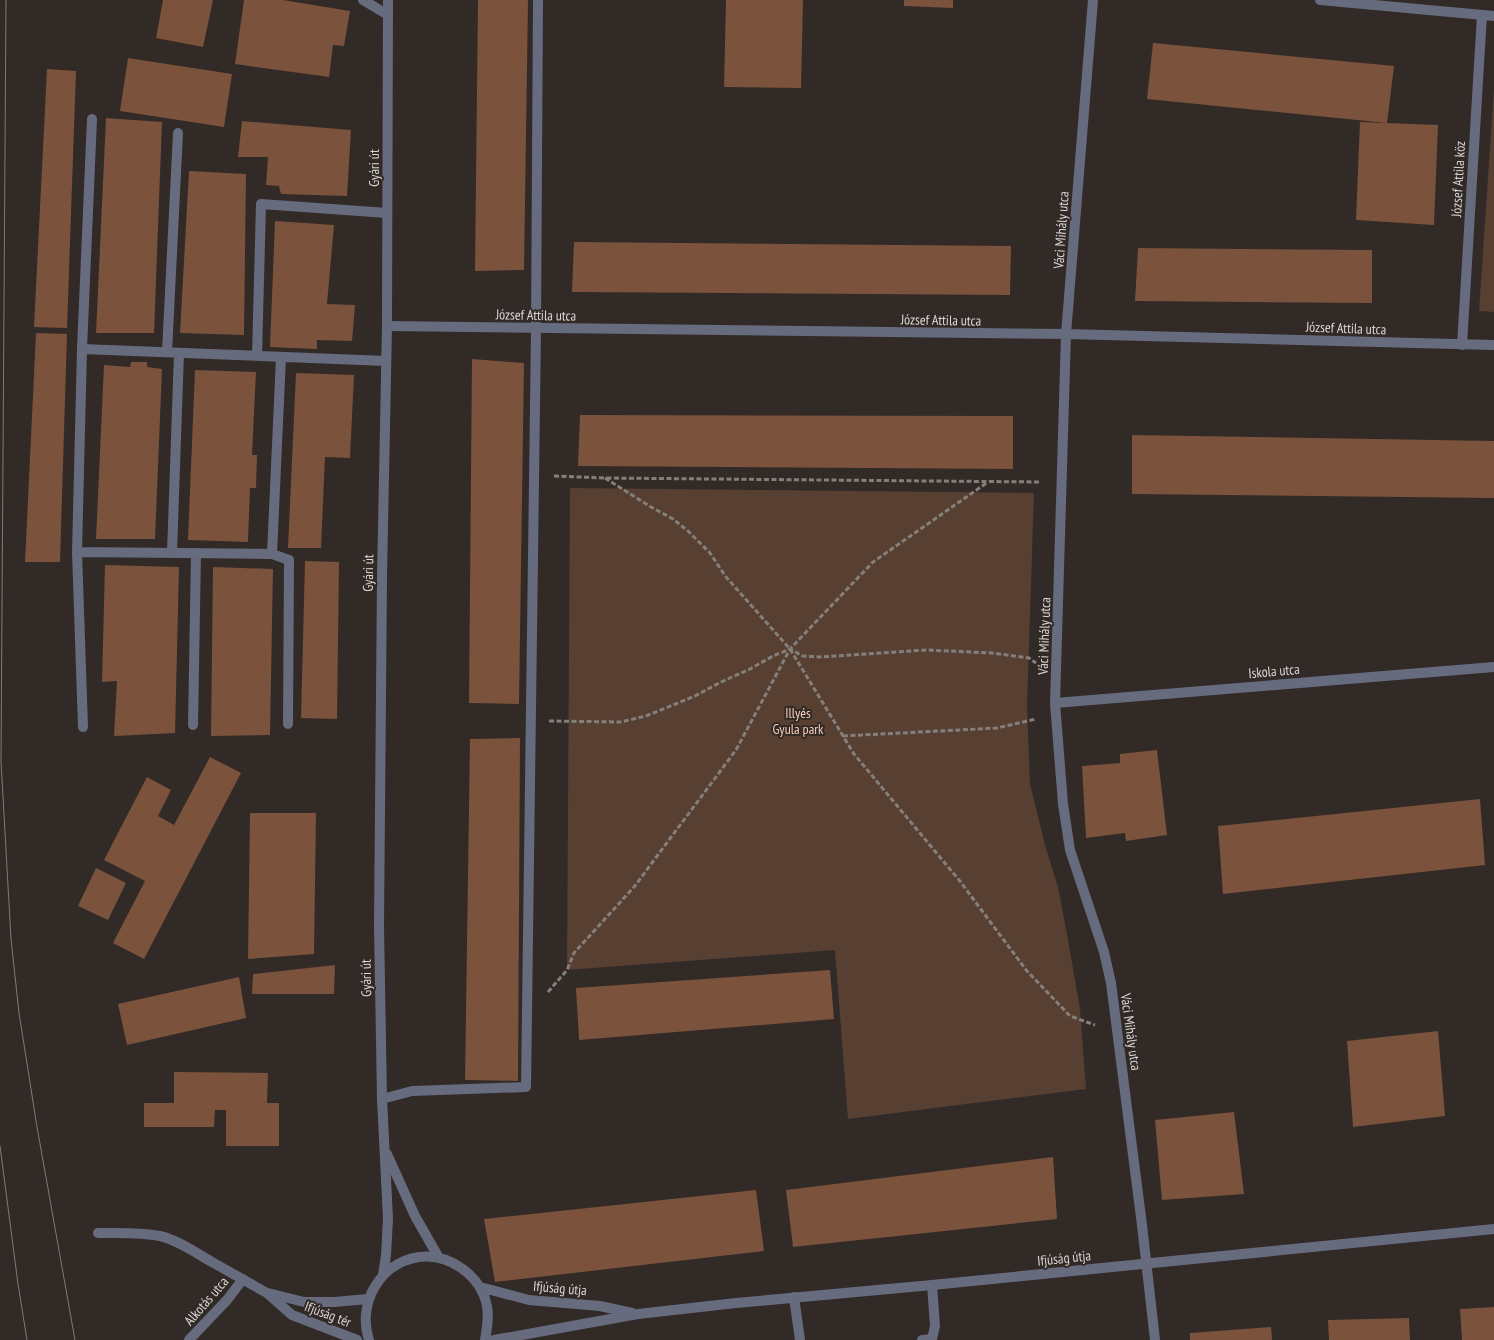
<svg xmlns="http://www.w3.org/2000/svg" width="1494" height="1340" viewBox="0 0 1494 1340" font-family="'PT Sans Narrow',sans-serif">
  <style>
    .green { fill: #573f32 }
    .building { fill: #7b523c }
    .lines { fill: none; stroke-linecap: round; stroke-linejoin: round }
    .path { stroke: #857f7c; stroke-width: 3; stroke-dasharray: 5 2.5; stroke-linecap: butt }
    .service { stroke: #676b7e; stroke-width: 10 }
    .minor { stroke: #676b7e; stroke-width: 10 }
    .tertiary { stroke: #676b7e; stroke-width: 10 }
    .tram { stroke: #817b78; stroke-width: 1 }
    .labels { text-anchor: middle; stroke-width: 4; stroke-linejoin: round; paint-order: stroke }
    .street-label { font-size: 14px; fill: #dcd7d5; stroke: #312a26 }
    .park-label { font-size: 14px; fill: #f7cdb7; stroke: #312a26 }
  </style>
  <rect width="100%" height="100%" fill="#312a26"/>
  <path class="green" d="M1494,88V312L1479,311Z
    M570,488L1034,493L1027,706L1030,784L1045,845L1058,887L1067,934L1080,1009L1086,1089L848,1119L835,950L567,970Z"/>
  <path class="building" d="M163,0H213L203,47L156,38Z
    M244,0H283L350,11L344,46L333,45L329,77L235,64Z
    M478,0H528L524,270L475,271Z
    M726,0H803L801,88L724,87Z
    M904,0H953V8L904,6Z
    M1153,43L1394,66L1387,123L1147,99Z
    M128,58L232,74L224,127L120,111Z
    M47,69L76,71L67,328L34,327Z
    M106,118L162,122L154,333H96Z
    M242,121L351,130L347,196L281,194L279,186L266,185L268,157H238Z
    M1360,122L1438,125L1434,225L1356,220Z
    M189,171L246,174L244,335L180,333Z
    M275,221L334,225L327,304L355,305L352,341L317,340V349L270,347Z
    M574,242L1011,246L1010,295L572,292Z
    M1138,248L1372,250V303L1135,301Z
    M36,333L67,334L60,562H25Z
    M472,359L524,363L519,704L469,703Z
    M131,362H147V367L162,369L155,539H96L104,365L130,367Z
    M195,370L256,372L252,455H257L256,488H250L248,542L188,540Z
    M296,373L354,375L350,458L325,457L321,548H288Z
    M580,415L1013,416V469L578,466Z
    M1132,435L1494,441V498L1132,494Z
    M305,561L339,562L337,719L301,718Z
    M105,565L179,567L175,733L114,736L117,681L102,682Z
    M213,567L273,569L270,735L211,736Z
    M520,738L518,1081L465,1080L470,739Z
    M1157,750L1167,835L1126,841L1125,833L1086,838L1082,766L1120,763V754Z
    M210,757L241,773L144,959L113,943L145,881L104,860L147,777L171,790L158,816L174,825Z
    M1480,799L1485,865L1223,894L1218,826Z
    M250,813H316L314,954L248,959Z
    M96,868L126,883L108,920L78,906Z
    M335,965L334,994H252L253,974Z
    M830,970L834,1019L579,1040L576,988Z
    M239,977L246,1018L127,1045L118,1004Z
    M1438,1031L1445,1116L1353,1127L1347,1041Z
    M174,1072L268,1073L267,1103H279V1146H226V1110H215L214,1127H144V1103H174Z
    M1234,1112L1244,1194L1162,1200L1155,1120Z
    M1053,1157L1057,1219L793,1247L786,1190Z
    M756,1190L764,1251L495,1282L484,1219Z
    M1494,1307V1340H1462L1460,1309Z
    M1409,1318L1410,1340H1329L1328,1320Z
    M1271,1327L1272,1340H1190V1333Z"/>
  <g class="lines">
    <path class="path" d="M554,476L605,478L1041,482
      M605,478L651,507L673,519L688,531L710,553L726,577L790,649L854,754L959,880L1027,971L1070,1016L1095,1025
      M549,721L621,722L646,716L695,696L721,682L750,669L773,656L790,649L803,656L820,657L927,650L992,653L1029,658L1036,663
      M843,736L997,728L1036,719
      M548,992L567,970L574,953L634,887L736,750L790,649L873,562L988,482"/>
    <path class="service" d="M92,119L82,349L386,361
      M82,349L77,552L83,727
      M167,352L178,133
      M257,356L261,204L387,213
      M77,552L272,554L281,357
      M172,553L179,353
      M272,554L289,560L288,724
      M193,725L196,553
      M382,1099L412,1091L526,1087L536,329L538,0
      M98,1233C119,1233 140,1232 160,1236C178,1240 196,1253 212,1262
      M794,1297L800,1340
      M922,1340L932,1339L935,1326L932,1285"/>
    <path class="minor" d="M363,0L388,15
      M1093,0L1066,334L1055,703L1063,804L1070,850L1104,952L1111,983L1142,1225L1155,1340
      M1320,0L1494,16
      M387,326L1066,334L1494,345
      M1462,345L1482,15
      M1055,703L1494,667
      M212,1262L267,1293L292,1315L357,1340
      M268,1293L304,1302H334L368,1299
      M189,1340L227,1300L243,1279"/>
    <path class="tertiary" d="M387,1154L415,1216L439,1258
      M383,1275L386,1255L388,1219L382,1099L379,926L382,577L387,326L388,0
      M480,1287L529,1300L600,1306L632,1313
      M369,1340C357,1304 379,1263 419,1257C450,1253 481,1276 487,1306C489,1318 487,1328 485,1340
      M494,1340L638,1314L736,1303L932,1285L1494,1229"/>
    <path class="tram" d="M6,0L1,761L11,939L19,1013L37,1127L75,1340
      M0,1146L18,1284L27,1340"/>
  </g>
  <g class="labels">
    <g class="street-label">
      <text transform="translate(374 168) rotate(-90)" y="5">Gyári út</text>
      <text transform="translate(1458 179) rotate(-87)" y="5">József Attila köz</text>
      <text transform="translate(1061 230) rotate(-86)" y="5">Váci Mihály utca</text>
      <text transform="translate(536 315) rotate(1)" y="5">József Attila utca</text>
      <text transform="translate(941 320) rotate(1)" y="5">József Attila utca</text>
      <text transform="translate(1346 328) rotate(2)" y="5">József Attila utca</text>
      <text transform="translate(368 573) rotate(-89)" y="5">Gyári út</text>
      <text transform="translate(1044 636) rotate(-88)" y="5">Váci Mihály utca</text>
      <text transform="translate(1274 671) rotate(-5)" y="5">Iskola utca</text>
      <text transform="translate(366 978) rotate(-91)" y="5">Gyári út</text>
      <text transform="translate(1131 1032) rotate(82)" y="5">Váci Mihály utca</text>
      <text transform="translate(1064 1258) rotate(-6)" y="5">Ifjúság útja</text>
      <text transform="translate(560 1288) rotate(5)" y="5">Ifjúság útja</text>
      <text transform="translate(206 1301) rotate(-49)" y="5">Alkotás utca</text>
      <text transform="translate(328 1314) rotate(21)" y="5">Ifjúság tér</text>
    </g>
    <g class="park-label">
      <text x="798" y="718">Illyés<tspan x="798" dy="16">Gyula park</tspan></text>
    </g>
  </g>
</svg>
